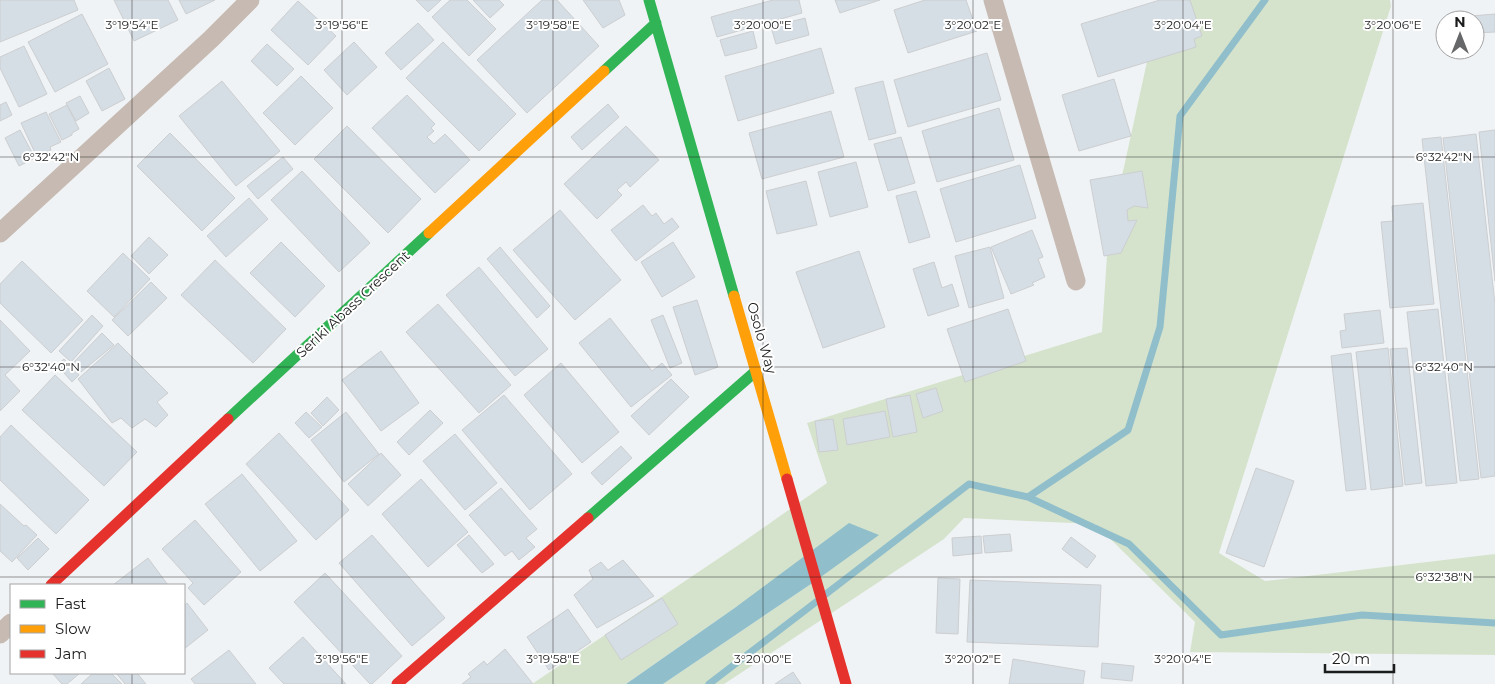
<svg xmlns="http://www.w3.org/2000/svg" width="1495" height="684" viewBox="0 0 1495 684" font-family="Montserrat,sans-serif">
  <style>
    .green { fill: #d5e3cc }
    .water { fill: #90beca }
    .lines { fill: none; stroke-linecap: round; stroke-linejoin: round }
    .stream { stroke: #90beca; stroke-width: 7 }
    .building { fill: #d6dee5; stroke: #ccced0 }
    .street { stroke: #c6bab2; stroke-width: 19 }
    .fast { stroke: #30b455; stroke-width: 11 }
    .slow { stroke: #ff9f0a; stroke-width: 11 }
    .jam { stroke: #e5322d; stroke-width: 11 }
    .ticks { fill: none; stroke: #1b1c1d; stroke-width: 1; stroke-opacity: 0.45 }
    .labels { text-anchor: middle; stroke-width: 4; stroke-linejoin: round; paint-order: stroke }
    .street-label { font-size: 14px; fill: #1b1c1d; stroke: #fff }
    .ticks-label { font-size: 12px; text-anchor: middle; fill: #1b1c1d; stroke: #fff; stroke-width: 4; stroke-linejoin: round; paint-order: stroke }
  </style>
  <rect width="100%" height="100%" fill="#f0f3f5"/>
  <path class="green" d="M1186,0H1390L1391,6L1219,553L1265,581L1495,554V655L1190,652L1195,622L1095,524L964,518L944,539L724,684H663L811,584L736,607L626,684H532L743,542L827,483L807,423L1102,332L1108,240L1150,48Z"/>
  <path class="water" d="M849,523L879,535L811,584L663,684H626L736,607Z"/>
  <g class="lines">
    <path class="stream" d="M1028,497L1128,430L1160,327L1180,116L1265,0
      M826,594L969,484L1028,497L1129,544L1221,635L1362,615L1495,623
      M709,684L816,602"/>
  </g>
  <path class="building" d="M0,0H74L78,10L0,42Z
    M114,0H168L178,20L134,41Z
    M179,0H215L186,14Z
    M416,0H441L428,12Z
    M450,0H467L496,29L469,56L432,17Z
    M473,0H499L504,5L490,18Z
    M542,0H557L599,46L527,113L477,60Z
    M583,0H619L625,15L603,28Z
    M773,0H799L802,13L717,37L711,17Z
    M835,0H880L840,13Z
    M925,0H966L977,31L908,53L894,10Z
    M1160,0H1190L1202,36L1194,39L1196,47L1098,77L1081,24Z
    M298,1L336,36L308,65L271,30Z
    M82,14L108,64L55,92L28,42Z
    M1495,14V32L1475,33V20H1459V17Z
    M805,18L809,35L776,44L771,27Z
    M418,23L434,40L401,70L385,53Z
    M753,31L757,48L725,56L720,40Z
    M354,42L377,67L347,95L324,70Z
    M443,42L516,114L479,151L406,78Z
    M267,44L294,69L277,86L251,61Z
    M24,46L47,94L19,107L0,68V57Z
    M821,48L834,93L738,121L725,76Z
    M987,53L1001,100L908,127L894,80Z
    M109,68L125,99L102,111L86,81Z
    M301,76L333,108L295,145L263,113Z
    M1114,79L1131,136L1079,151L1062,95Z
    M222,81L280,151L236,186L179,116Z
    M883,81L896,133L869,140L855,88Z
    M407,95L435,124L431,128L434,131L427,137L434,144L445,134L470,160L435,193L372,128Z
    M80,96L89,113L76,121L66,103Z
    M6,102L12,115L0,121V105Z
    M608,104L619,117L582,150L571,137Z
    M67,105L79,129L72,133V135L62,140L49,114Z
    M999,108L1014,160L937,182L922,131Z
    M831,111L844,157L762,179L749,133Z
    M46,112L61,142L50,147L51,150L37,157L21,123Z
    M347,126L421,199L388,233L314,159Z
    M626,126L659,160L630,187L626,182L617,190L622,195L597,219L564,184Z
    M20,130L35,158L19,166L5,138Z
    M1495,130V281L1479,132Z
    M170,133L235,198L202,231L137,166Z
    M1476,134L1495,304V476L1481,478L1443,138Z
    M901,137L915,183L888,191L874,144Z
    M1441,137L1479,479L1460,481L1422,139Z
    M283,157L293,169L258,199L247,186Z
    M856,162L868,207L830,217L818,172Z
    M1020,165L1036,218L956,242L940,189Z
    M302,171L370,243L339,272L271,200Z
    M1142,171L1148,208L1134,206L1127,210L1128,221L1137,220L1121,253L1104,256L1090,180Z
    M806,181L817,225L777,234L766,191Z
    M916,191L930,237L909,243L896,196Z
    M249,198L268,219L226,257L207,236Z
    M1423,203L1434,304L1390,308L1381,222L1393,221L1392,206Z
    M643,205L652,216L656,213L664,224L672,218L679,227L636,261L611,230Z
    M560,210L621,280L575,320L513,250Z
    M1032,230L1043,257L1038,259L1045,277L1032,283L1034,285L1011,294L991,247Z
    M149,237L168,255L149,274L131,256Z
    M281,242L325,286L295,317L250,273Z
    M673,242L695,277L662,297L641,262Z
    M500,247L550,306L537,318L487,259Z
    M990,247L1004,298L969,308L955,256Z
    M859,251L885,327L823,348L796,272Z
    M123,253L150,279L114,317L87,291Z
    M215,260L286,329L253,363L181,295Z
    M22,261L83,320L51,353L0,303V284Z
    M934,262L942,288L952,284L959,306L928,316L913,269Z
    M479,267L548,349L515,376L446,295Z
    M151,282L167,298L128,336L112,320Z
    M697,300L718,367L695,375L673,307Z
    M438,304L511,385L479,413L406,332Z
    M1008,309L1026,361L965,382L947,329Z
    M1438,309L1457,483L1426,486L1407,312Z
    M1380,310L1384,343L1342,348L1340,331L1346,330L1344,314Z
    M92,315L103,326L71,362L59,351Z
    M663,315L682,363L670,368L651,320Z
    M610,318L652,371L662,363L672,375L631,407L579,343Z
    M0,320L30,351L5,375L20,391L0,411Z
    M102,333L114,345L81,372L73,363Z
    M118,343L168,393L157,402L168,415L156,427L145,419L132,428L121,418L112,423L78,379Z
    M1388,348L1403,486L1371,490L1356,352Z
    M1407,348L1422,483L1405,485L1390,349Z
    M381,351L419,403L381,431L342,380Z
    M1351,353L1366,489L1346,491L1331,356Z
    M64,359L79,375L72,382L57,365Z
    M561,363L619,432L582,463L524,395Z
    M55,375L137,452L104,486L22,410Z
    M671,379L689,397L649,435L631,416Z
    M936,388L943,411L923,418L916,394Z
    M504,395L572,474L530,510L462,430Z
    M910,395L917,432L893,437L886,399Z
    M327,397L339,410L323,426L311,413Z
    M430,410L443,423L409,455L397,442Z
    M885,411L890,437L847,445L843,419Z
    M306,412L322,427L309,438L295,423Z
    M346,412L379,454L344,482L311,440Z
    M833,419L838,450L819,452L815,421Z
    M11,425L89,500L56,534L0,480V437Z
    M279,433L349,510L316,540L246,464Z
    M455,434L497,483L465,510L423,461Z
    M621,446L632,458L602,485L591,473Z
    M381,453L401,475L368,506L348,484Z
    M1256,468L1294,481L1264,567L1226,553Z
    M242,474L297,541L260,571L205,504Z
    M421,479L468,532L428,567L382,514Z
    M501,488L537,529L526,538L535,547L519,560L512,551L505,556L469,515Z
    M0,504L24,526L26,525L37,535L12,562L0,551Z
    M195,520L241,572L204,605L188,588L193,583L162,549Z
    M1010,534L1012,551L985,553L983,536Z
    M372,535L445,618L412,646L339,563Z
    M469,535L494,564L482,573L457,545Z
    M981,536L982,553L953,556L952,538Z
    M1071,537L1096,556L1087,568L1062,549Z
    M38,538L49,549L28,570L17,558Z
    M148,558L168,585H113Z
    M623,560L654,596L597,628L574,595L593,579L589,570L601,562L608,570Z
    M325,573L402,656L372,684H370L294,602Z
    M938,578L960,579L958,634L936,633Z
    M970,580L1101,585L1098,647L967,642Z
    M662,598L678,624L621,660L605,635Z
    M187,603L208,630L184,649V606Z
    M568,609L591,642L549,670L527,637Z
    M303,637L346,684H284L269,668Z
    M505,649L533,684H462L471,677L468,674L484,661L487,665Z
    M229,650L256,684H195L191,679Z
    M1013,659L1085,671L1083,684H1009Z
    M1102,663L1134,666L1132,681L1101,678Z
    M793,672L801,684H775Z
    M52,673H80L67,684H62Z
    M93,673H111L122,684H81Z
    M116,673H137L146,684H125Z"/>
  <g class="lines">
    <path class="street" d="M993,0L1076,281
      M0,233L211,39L250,0
      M0,634L11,623"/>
    <path class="fast" d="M649,0L734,296
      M604,71L656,23
      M228,419L429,233
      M588,518L756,371"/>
    <path class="slow" d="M429,233L604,71
      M734,296L787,479"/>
    <path class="jam" d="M787,479L846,684
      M51,585L228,419
      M397,684L588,518"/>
  </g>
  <path class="ticks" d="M132,0V585M342,0V684M553,0V684M763,0V684M973,0V684M1183,0V684M1393,0V684M0,157H1495M0,367H1495M0,577H1495M132,673V684"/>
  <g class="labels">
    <g class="street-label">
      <text transform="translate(353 304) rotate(-43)" y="5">Seriki Abass Crescent</text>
      <text transform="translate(762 338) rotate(74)" y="5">Osolo Way</text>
    </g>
  </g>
  <g class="ticks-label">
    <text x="132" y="29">3°19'54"E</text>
    <text x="342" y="29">3°19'56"E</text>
    <text x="553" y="29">3°19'58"E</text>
    <text x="763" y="29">3°20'00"E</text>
    <text x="973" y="29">3°20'02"E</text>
    <text x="1183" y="29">3°20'04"E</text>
    <text x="1393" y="29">3°20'06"E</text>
    <text x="51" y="161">6°32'42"N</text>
    <text x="1444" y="161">6°32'42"N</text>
    <text x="51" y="371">6°32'40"N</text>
    <text x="1444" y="371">6°32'40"N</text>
    <text x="1444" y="581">6°32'38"N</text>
    <text x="342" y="663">3°19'56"E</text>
    <text x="553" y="663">3°19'58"E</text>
    <text x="763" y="663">3°20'00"E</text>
    <text x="973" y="663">3°20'02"E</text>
    <text x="1183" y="663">3°20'04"E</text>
  </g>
  <rect x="10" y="584" width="175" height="90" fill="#ffffff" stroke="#a4a4a5"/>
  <rect x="20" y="600" width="25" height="8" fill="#30b455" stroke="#a4a4a5"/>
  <text x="55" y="609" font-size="15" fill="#1b1c1d">Fast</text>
  <rect x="20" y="625" width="25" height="8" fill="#ff9f0a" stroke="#a4a4a5"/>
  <text x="55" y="634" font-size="15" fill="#1b1c1d">Slow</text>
  <rect x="20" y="650" width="25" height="8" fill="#e5322d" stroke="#a4a4a5"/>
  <text x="55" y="659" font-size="15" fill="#1b1c1d">Jam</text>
  <g transform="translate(1460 35)"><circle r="24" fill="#ffffff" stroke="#a4a4a5"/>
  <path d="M0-4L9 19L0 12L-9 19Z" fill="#666769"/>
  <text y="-8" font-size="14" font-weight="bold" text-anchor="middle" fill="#1b1c1d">N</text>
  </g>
  <path d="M1325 664v8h69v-8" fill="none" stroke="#1b1c1d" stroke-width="2.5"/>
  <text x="1332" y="664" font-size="15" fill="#1b1c1d" stroke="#ffffff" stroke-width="4" paint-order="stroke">20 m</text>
</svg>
